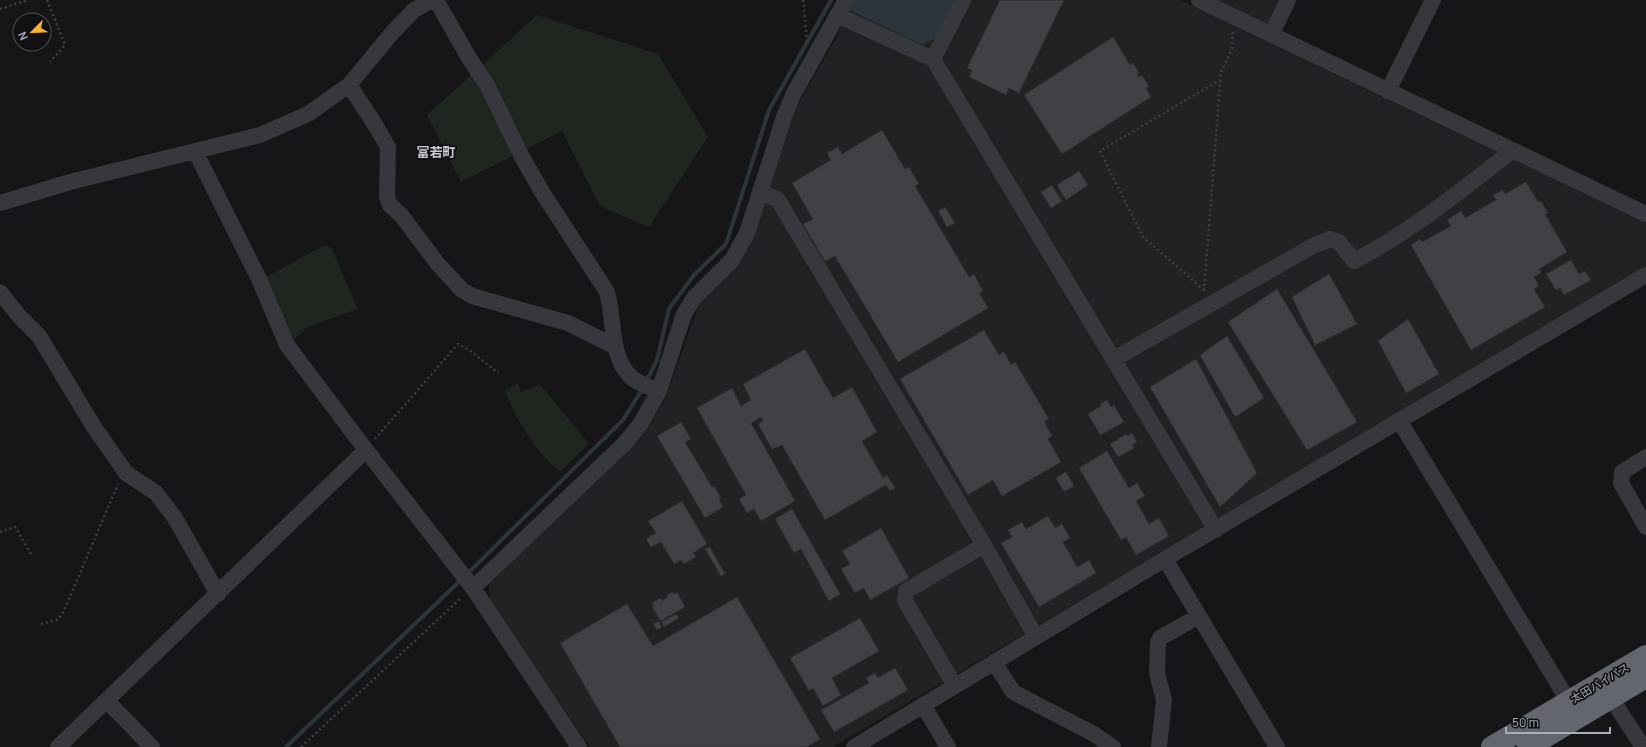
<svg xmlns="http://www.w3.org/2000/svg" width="1646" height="747" viewBox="0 0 1646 747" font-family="Manrope,'Noto Sans JP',sans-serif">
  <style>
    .built { fill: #222225 }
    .green { fill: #1e261f }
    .water { fill: #2c353c }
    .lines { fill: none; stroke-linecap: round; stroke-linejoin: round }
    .stream { stroke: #2c353c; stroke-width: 4 }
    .building { fill: #404145; stroke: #303034 }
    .path { stroke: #3d3f44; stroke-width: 2.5; stroke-dasharray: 2 3; stroke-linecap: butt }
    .minor { stroke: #37383d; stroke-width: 16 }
    .highway { stroke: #63666e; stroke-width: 22 }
    .labels { text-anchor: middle; stroke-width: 3.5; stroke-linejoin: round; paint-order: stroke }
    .street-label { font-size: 11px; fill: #a8adb8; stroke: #111113 }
    .quarter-label { font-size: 13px; font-weight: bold; fill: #c9ccd4; stroke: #111113 }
  </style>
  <rect width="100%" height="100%" fill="#161618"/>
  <path class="built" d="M853,0H1181L1365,89L1646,222V266L833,747H590L490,600L489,584L621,457L650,424L665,400L698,307L753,238L789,126L802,97L838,35L847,9Z
    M1215,0H1280L1269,23L1266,24Z"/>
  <path class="green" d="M537,15L658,54L708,137L649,227L600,206L562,131L461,182L427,115Z
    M325,245L332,249L358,309L309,326L294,340L281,315L266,277Z
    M518,383L521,392L540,384L589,444L560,472C538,455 514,417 505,390Z"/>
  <path class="water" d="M853,0H954L935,38L923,45L847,9Z"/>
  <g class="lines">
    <path class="stream" d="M646,382L657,360L669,309L694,275L726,244L769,110L831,0
      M467,574L623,420L643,388
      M286,747L462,579"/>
  </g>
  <path class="building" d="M1000,0H1064L1019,93L1009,88L1006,95L969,77L972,70L967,68Z
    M1113,37L1130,65L1133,63L1139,73L1137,74L1138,77L1142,75L1149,86L1146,88L1151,97L1062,154L1024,95Z
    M882,130L905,169L909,167L919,184L915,186L969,277L974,274L983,291L979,293L988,308L898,362L835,256L825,261L803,224L813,219L792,183L831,160L827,153L838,147L842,154Z
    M1079,171L1088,185L1066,200L1057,185Z
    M1526,182L1538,202L1541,201L1548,213L1545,214L1567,252L1539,269L1541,273L1534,277L1539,286L1534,289L1545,307L1471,350L1411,245L1420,239L1422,242L1451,226L1447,220L1461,211L1465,218L1496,200L1493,195L1503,190L1505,194Z
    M1052,185L1062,201L1051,208L1041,192Z
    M945,207L955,223L947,227L938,211Z
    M1571,260L1579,274L1585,271L1591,280L1564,295L1560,288L1556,290L1546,274Z
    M1329,274L1357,324L1315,345L1292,297Z
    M1277,289L1357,422L1307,450L1228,322Z
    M1408,319L1439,374L1406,393L1378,341Z
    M984,330L999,355L1004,352L1011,365L1015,362L1049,419L1044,421L1052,436L1048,439L1061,462L1002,496L993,480L968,495L900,379Z
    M1227,336L1264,398L1235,417L1200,355Z
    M805,349L833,398L852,387L877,432L862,441L883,478L887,475L895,488L890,491L886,485L825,520L782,445L772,449L758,424L763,421L761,417L751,423L795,501L761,521L754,509L747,513L739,499L746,495L697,408L732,388L741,406L751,400L743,384Z
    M1196,359L1257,473L1220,507L1150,387Z
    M1107,400L1111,407L1114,405L1124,422L1100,435L1088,414L1101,406L1100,404Z
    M681,422L691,439L685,442L712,487L714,486L721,498L719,499L723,507L705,518L657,436Z
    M1132,433L1137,442L1132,445L1134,448L1118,457L1110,444L1126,434L1127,436Z
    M1107,451L1129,488L1137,483L1145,496L1136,501L1149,524L1159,518L1169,536L1136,555L1126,537L1121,540L1079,468Z
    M1066,472L1074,486L1064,492L1056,478Z
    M682,501L707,544L693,553L696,557L684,564L681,560L674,564L661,542L651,547L646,539L656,533L648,521Z
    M792,509L840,594L829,601L801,549L794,553L775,519Z
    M1048,516L1055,528L1062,524L1070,538L1063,542L1077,567L1089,560L1096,573L1039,607L1001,543L1012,537L1008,530L1022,522L1026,529Z
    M881,528L909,578L870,600L864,588L855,593L841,569L850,564L842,551Z
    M710,547L725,574L721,576L705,549Z
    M673,592L674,594L677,592L685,607L661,621L652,607L654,606L652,603L660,598L662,601L668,597L667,595Z
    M737,597L820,739L807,747H620L560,643L627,604L653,646Z
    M676,614L679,618L664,627L662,622Z
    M860,618L879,651L832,678L841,695L823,706L813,688L809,691L790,658Z
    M659,621L662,627L657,630L653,624Z
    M895,668L908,690L834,732L821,710L869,683L866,678L875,673L878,678Z"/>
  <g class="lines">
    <path class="path" d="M47,0L65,45L50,62
      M803,0L807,41
      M0,9L28,0
      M1204,290L1143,237L1100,151L1220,80
      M1204,291L1221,72L1232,49L1233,31
      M375,439L458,344L472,352L498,373
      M0,532L15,527L31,554
      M41,624L57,620L63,613L118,484
      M301,747L462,597"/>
    <path class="minor" d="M436,0L469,58L487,85L522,157L542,192L607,292C615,319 609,357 631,377C639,384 649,387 659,391
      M1199,0L1646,214
      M837,15L933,59L1216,530
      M1271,35L1288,0
      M933,59L963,0
      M349,85L374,123L388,147L387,197L390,205L401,215L437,263L462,290L472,296L568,323L616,347
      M1388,91L1433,0
      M195,151L259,279L287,345L366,450L473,588L579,747
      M760,191L778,200L984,545L1036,637
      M0,203L70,182L260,135L308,114L349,85L392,33L414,10L432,0
      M0,292L19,316L39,336L94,427L126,473L156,493L175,518L218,594
      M1114,359L1313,246L1330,239L1339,242L1354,261C1411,232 1461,190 1512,151
      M1399,420L1569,702
      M1646,457L1622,472L1621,483L1646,527
      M1165,559L1277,747
      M473,588L625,443L641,423L659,391L684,314L694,298L732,260L747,233L784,117L794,93L846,0
      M994,662L1013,692L1094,734L1113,747
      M955,686L905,601L906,591L984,545
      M1611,698L1643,747
      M107,701L152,747
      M923,705L948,747
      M58,747L366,450
      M854,747L1165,559L1646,275
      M1159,747L1164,700L1157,673L1158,642L1160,638L1199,616"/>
    <path class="highway" d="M1492,747L1646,656
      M1528,747L1646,677"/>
  </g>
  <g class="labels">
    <g class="street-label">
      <text transform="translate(1600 683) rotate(-31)" y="4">太田バイパス</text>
    </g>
    <g class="quarter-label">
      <text x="436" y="157">富若町</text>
    </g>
  </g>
  <g transform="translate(32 32) rotate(246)"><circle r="19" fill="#111113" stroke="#4d4f55"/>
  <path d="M0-3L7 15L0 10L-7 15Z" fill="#f2b134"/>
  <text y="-6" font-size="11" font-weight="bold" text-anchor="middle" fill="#a8adb8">N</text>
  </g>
  <path d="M1506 727v6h104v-6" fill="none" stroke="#a8adb8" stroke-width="2"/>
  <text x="1512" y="727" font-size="12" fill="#a8adb8" stroke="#111113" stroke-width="3" paint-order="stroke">50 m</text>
</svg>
